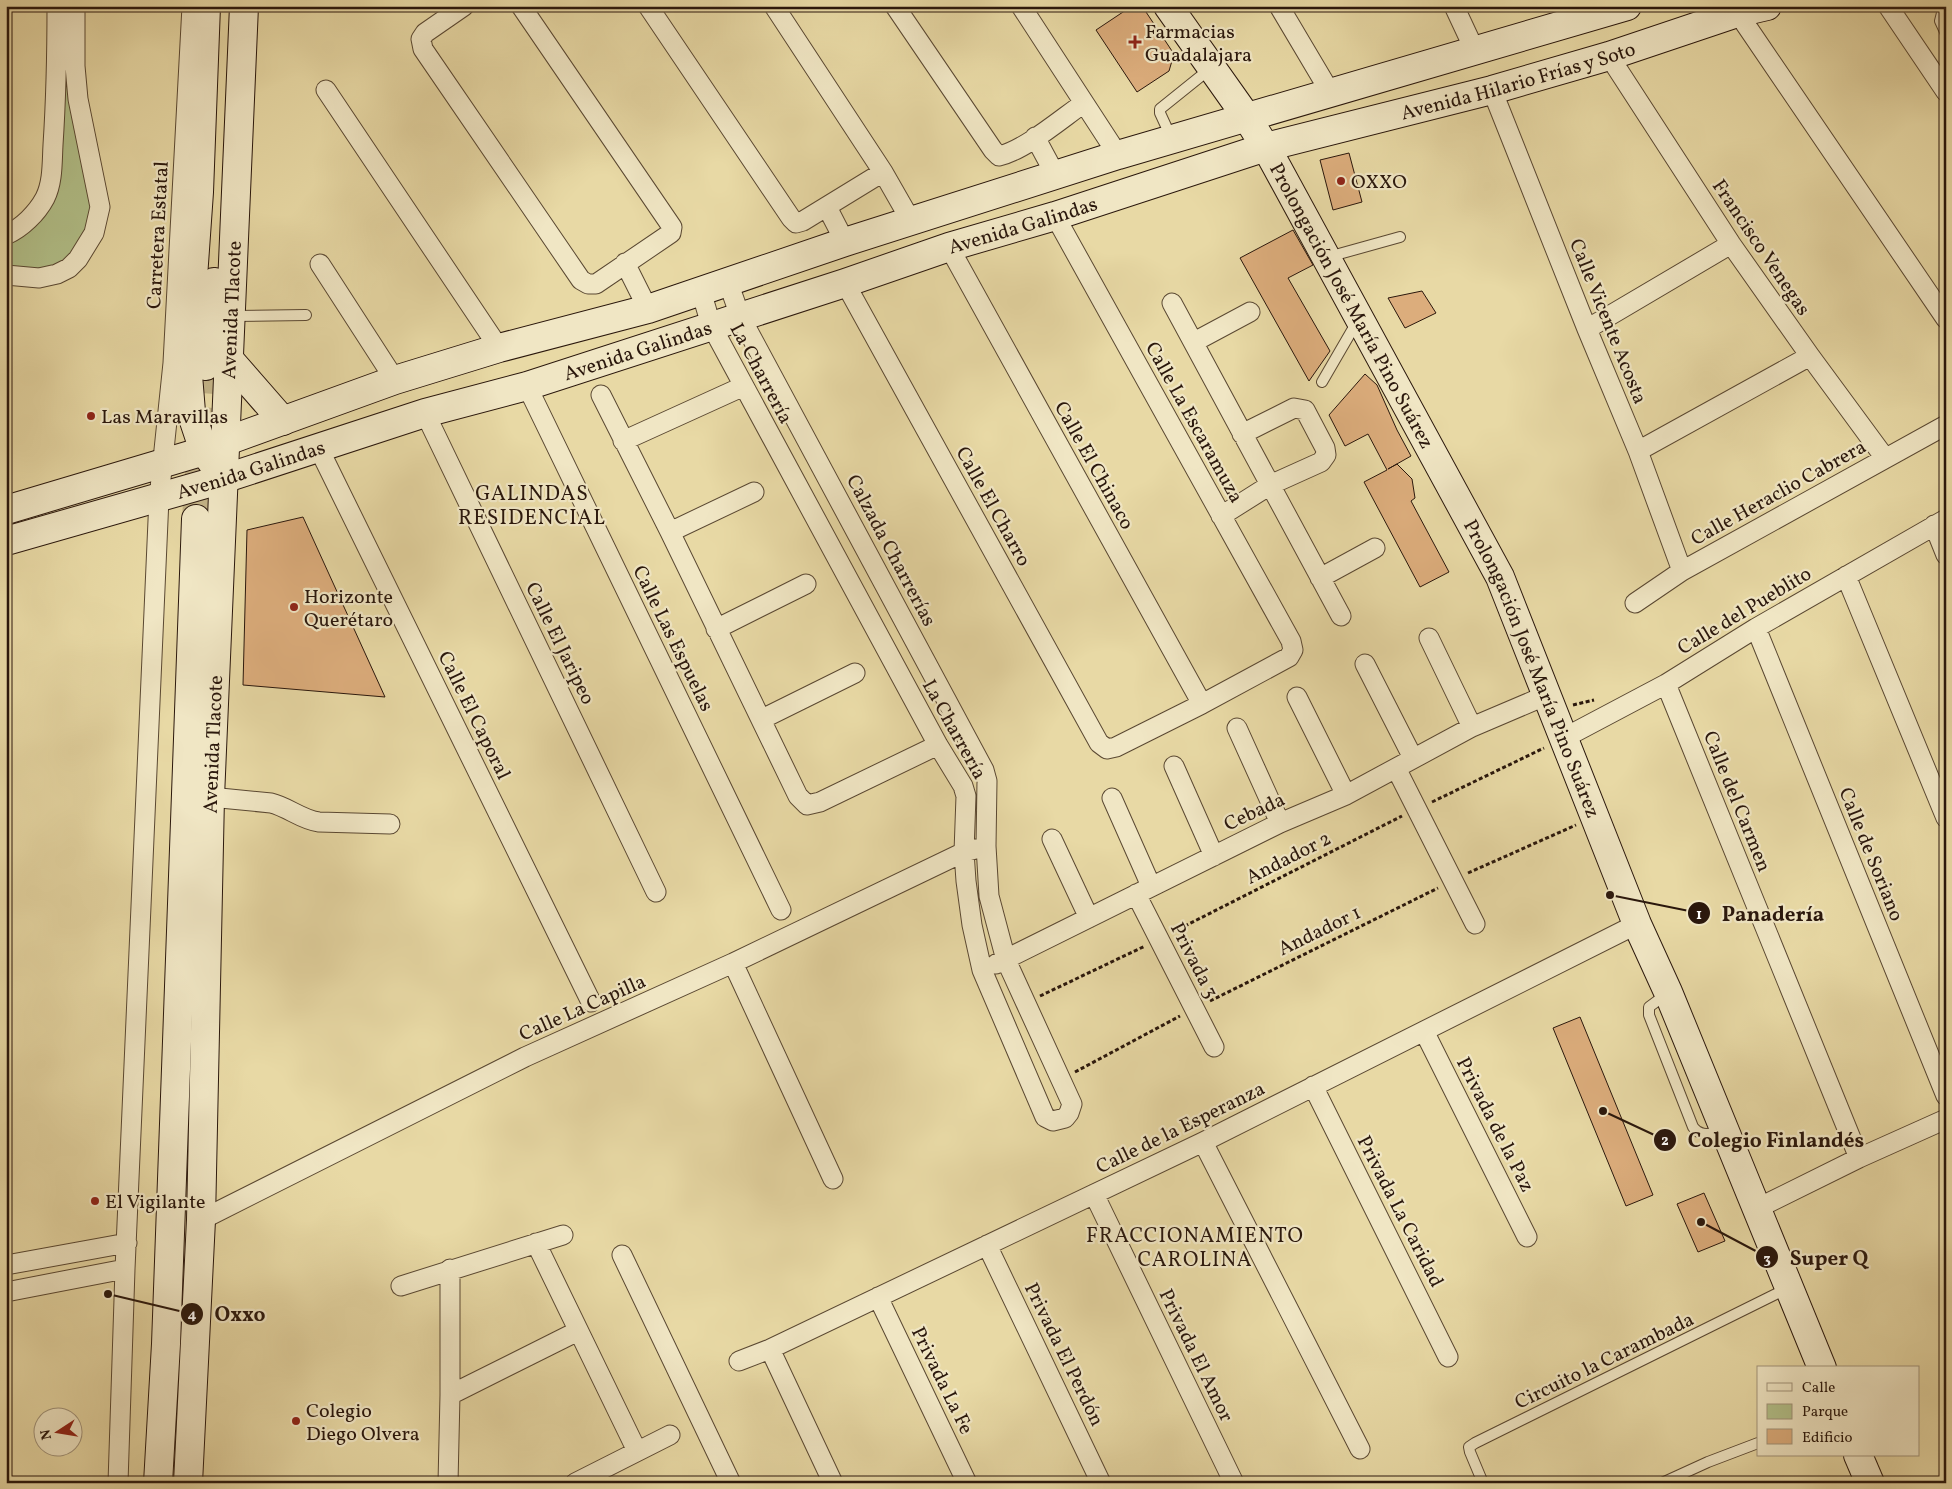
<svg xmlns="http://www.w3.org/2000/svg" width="1952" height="1489" viewBox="0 0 1952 1489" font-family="Vollkorn,serif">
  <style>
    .green { fill: #b2c089; stroke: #6e6c4a }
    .building { fill: #dcad7c; stroke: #2a170c }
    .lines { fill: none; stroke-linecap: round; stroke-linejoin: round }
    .secondary-tunnel { stroke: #c2b286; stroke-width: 28; stroke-dasharray: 28 14; stroke-linecap: butt }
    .lane-casing { stroke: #5a4832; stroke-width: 12 }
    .street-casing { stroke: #5a4832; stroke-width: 21 }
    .secondary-casing { stroke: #2a170c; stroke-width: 30 }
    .path { stroke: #2a170c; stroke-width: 3; stroke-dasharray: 4 2.5; stroke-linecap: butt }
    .lane { stroke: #f0e6c4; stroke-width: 10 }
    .street { stroke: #f0e6c4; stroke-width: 19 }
    .secondary { stroke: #f0e6c4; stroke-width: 28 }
    .poi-dot { fill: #8f2418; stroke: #f0e6c4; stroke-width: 2 }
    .labels { text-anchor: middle; stroke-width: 4.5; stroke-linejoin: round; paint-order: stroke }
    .poi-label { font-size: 20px; fill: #2a170c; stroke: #f0e6c4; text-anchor: start }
    .street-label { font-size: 20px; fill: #2a170c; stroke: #f0e6c4 }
    .neighbourhood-label { font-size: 21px; letter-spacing: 1px; fill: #2a170c; stroke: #f0e6c4 }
    .leader { fill: none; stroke: #2a170c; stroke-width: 2 }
    .callout-dot { fill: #2a170c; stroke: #f0e6c4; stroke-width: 2 }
    .mark-label { font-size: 15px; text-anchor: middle; font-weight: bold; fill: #fff }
    .callout-label { font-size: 21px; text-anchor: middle; font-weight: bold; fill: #2a170c; stroke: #f0e6c4; stroke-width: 4.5; stroke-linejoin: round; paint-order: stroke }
  </style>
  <rect width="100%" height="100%" fill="#e8d9a5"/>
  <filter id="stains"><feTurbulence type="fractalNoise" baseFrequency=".004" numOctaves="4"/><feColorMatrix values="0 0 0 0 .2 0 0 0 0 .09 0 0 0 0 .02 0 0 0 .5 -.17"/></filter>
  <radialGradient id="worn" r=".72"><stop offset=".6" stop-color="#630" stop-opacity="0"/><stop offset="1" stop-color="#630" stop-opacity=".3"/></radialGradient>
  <path class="green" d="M57,6L100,207L69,268L6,275V235L45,199Z"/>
  <path class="building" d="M1132,6H1142L1174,54L1169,71L1137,92L1096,30Z
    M1349,153L1362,202L1333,210L1320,160Z
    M1293,230L1313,265L1288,278L1330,351L1309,381L1240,258Z
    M1422,291L1436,313L1405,328L1388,298Z
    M1365,374L1377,385L1397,430L1411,456L1388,469L1397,464L1412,479L1415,498L1411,501L1449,572L1420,587L1364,482L1387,470L1368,434L1345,446L1329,415Z
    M303,517L385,697L243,685L247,530Z
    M1580,1017L1653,1195L1626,1206L1553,1028Z
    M1704,1193L1725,1241L1698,1252L1677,1204Z"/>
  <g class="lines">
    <path class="secondary-tunnel" d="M196,519L206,366"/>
    <defs>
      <path id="lane" d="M1946,10L1942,13L1940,21L1946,34
        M1171,137L1160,113V109L1211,68
        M1328,257L1400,237
        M232,316L306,315
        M1322,382L1358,320
        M1668,993L1649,1007V1015L1693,1127C1701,1138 1711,1133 1723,1132
        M1483,1483L1470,1452L1469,1447L1475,1443L1788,1288
        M1662,1483L1708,1462L1758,1443"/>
      <path id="street" d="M464,6L425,33L421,39L423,49L581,280L588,284H596L671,233L672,227L521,6
        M648,6L791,218L796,223L803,221L883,172
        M774,6L883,172L911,221
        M895,6L993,150L999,156C1025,150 1061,119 1084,103
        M1021,6L1118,155
        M1279,6L1330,92
        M1454,6L1475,51
        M1733,6L1946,319
        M1888,6L1946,92
        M1609,56L1731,244L1810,356L1885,458
        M326,90L499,348
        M1492,90L1587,329L1638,451L1682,571
        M1035,137L1056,176
        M827,207L845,242
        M6,235C22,228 37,213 45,198C53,182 52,162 53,145C56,99 57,53 57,6
        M949,247L1202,704
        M625,263L648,309
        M320,264L395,380
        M6,275L39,278L57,274L69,268L78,259L94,233L100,207L78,99L75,66V6
        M845,283L1099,743L1107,749L1116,747L1202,704L1289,657L1293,650L1291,641L1055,216
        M701,291L711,325L938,745L963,786L966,796L964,852L966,881L972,925L982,970L1045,1117L1053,1121L1065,1118L1069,1113L1072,1104L1006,960L989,896L986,846L987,781L984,770L740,316L728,282
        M1172,303L1341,616
        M1587,329L1731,244
        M1194,342L1250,312
        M527,386L781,910
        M601,395L670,532L798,796L807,805L820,802L938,745
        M425,413L656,892
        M623,441L744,386
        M319,449L591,1002
        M1638,451L1810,356
        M1221,516L1270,485L1321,462L1326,455L1325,448L1305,410L1294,408L1242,434
        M1934,525L1946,555
        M670,532L754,492
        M1846,576L1946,818
        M1320,578L1375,548
        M1635,603L1682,571L1946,425
        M1756,628L1946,1096
        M716,629L806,584
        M1429,638L1472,727
        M1365,664L1413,758
        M1666,684L1859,1158
        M1297,697L1346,795
        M762,719L855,673
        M1237,728L1280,823
        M1564,738L1666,684L1756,628L1946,519
        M1174,766L1214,856
        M1396,768L1475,924
        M210,797L271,803C288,807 302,820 319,822L390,824
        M1112,798L1151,886
        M1052,839L1089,918
        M1136,894L1214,1047
        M733,963L833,1179
        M996,964L1280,823L1346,795L1472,727L1547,695
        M1424,1031L1527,1237
        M1313,1086L1448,1357
        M1203,1142L1360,1449
        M1094,1194L1234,1483
        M1758,1208L1859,1158L1946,1119
        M201,1220L525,1057L733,963L964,852L975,849
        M536,1243L637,1451
        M987,1245L1101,1483
        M622,1255L731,1483
        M6,1265L127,1243
        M401,1286L563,1235
        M6,1292L125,1269
        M878,1297L967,1483
        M770,1349L833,1483
        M739,1361L770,1349L1203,1142L1637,924
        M450,1395L578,1331
        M118,1483L125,1269L159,498L173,363L192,6
        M448,1483L450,1395V1269
        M575,1483L670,1435"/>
      <g id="secondary">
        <path d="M206,6L199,192L187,363L191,412L204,451L214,465"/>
        <path id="s1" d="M1168,6L1248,119L1272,158L1500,577L1637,924L1668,992L1822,1368"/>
        <path d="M228,358L283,421"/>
        <path d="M206,366L214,282"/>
        <path d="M6,510L204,451L224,442L395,380L499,348L648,309L845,242L1118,155L1627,6"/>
        <path id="s2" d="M6,541L223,479L425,413L527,386L845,283L949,247L1055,216L1266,147L1492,90L1609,56L1737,13L1767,6"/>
        <path d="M1858,1455L1870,1483"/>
        <path d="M158,1483L166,1344L196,519"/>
        <path id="s3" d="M188,1483L201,1220L210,797L244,6"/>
      </g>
    </defs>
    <use href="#lane" class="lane-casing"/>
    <use href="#street" class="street-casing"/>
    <use href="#secondary" class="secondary-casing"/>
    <path class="path" d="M1573,705L1594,700
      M1432,802L1544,748
      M1468,873L1576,825
      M1173,932L1402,816
      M1040,996L1145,946
      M1210,1001L1438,888
      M1075,1072L1180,1016"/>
    <use href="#lane" class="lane"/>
    <use href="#street" class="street"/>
    <use href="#secondary" class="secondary"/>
  </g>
  <g class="poi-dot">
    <path d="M1132.5 34.5h5v5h5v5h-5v5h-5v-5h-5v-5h5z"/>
    <circle cx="1341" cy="181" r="5"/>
    <circle cx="91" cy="416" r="5"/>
    <circle cx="294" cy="607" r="5"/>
    <circle cx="95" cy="1201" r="5"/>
    <circle cx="296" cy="1421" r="5"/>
  </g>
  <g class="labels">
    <g class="poi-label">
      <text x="1145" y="38">Farmacias<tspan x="1145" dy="23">Guadalajara</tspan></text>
      <text x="1351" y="188">OXXO</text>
      <text x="101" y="423">Las Maravillas</text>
      <text x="304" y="603">Horizonte<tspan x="304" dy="23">Querétaro</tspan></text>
      <text x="105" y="1208">El Vigilante</text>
      <text x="306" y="1417">Colegio<tspan x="306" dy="23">Diego Olvera</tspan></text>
    </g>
    <g class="street-label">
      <text dy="7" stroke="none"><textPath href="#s2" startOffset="1581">Avenida Hilario Frías y Soto</textPath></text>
      <text dy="7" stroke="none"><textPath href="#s2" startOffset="1065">Avenida Galindas</textPath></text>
      <text transform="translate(157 235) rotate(-87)" y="7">Carretera Estatal</text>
      <text transform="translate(1762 247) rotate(56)" y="7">Francisco Venegas</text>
      <text dy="7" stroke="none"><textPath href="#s1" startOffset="352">Prolongación José María Pino Suárez</textPath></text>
      <text dy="7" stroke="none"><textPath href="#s3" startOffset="1174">Avenida Tlacote</textPath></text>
      <text transform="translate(1609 321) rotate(68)" y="7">Calle Vicente Acosta</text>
      <text dy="7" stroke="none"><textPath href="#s2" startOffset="660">Avenida Galindas</textPath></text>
      <text transform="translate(762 373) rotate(62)" y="7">La Charrería</text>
      <text transform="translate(1195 422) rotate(61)" y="7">Calle La Escaramuza</text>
      <text transform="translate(1095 465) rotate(61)" y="7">Calle El Chinaco</text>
      <text dy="7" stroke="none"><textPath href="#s2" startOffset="255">Avenida Galindas</textPath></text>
      <text transform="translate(1778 492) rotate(-29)" y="7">Calle Heraclio Cabrera</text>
      <text transform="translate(994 506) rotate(61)" y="7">Calle El Charro</text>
      <text transform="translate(892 550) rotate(62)" y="7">Calzada Charrerías</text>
      <text transform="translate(1744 610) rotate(-31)" y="7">Calle del Pueblito</text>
      <text transform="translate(674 638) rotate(64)" y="7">Calle Las Espuelas</text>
      <text transform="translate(561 643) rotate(64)" y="7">Calle El Jaripeo</text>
      <text dy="7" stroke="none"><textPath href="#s1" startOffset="758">Prolongación José María Pino Suárez</textPath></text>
      <text transform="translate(475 715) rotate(64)" y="7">Calle El Caporal</text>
      <text transform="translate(955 729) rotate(61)" y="7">La Charrería</text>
      <text dy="7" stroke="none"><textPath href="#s3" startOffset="739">Avenida Tlacote</textPath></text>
      <text transform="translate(1738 801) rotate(68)" y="7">Calle del Carmen</text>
      <text transform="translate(1254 811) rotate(-25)" y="7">Cebada</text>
      <text transform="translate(1872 854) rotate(68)" y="7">Calle de Soriano</text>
      <text transform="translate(1288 857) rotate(-27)" y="7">Andador 2</text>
      <text transform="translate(1319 930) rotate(-26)" y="7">Andador 1</text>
      <text transform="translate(1195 960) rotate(63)" y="7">Privada 3</text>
      <text transform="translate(582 1007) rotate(-24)" y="7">Calle La Capilla</text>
      <text transform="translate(1496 1124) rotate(63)" y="7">Privada de la Paz</text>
      <text transform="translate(1180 1127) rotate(-26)" y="7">Calle de la Esperanza</text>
      <text transform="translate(1401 1211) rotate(63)" y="7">Privada La Caridad</text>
      <text transform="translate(1065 1354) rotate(64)" y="7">Privada El Perdón</text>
      <text transform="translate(1197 1355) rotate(64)" y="7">Privada El Amor</text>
      <text transform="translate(1604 1360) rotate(-26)" y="7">Circuito la Carambada</text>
      <text transform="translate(943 1380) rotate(64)" y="7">Privada La Fe</text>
    </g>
    <g class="neighbourhood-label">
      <text x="532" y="500">GALINDAS<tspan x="532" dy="24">RESIDENCIAL</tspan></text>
      <text x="1195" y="1242">FRACCIONAMIENTO<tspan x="1195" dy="24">CAROLINA</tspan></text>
    </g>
  </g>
  <path class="leader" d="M1610 895L1699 913M1603 1111L1665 1140M1701 1222L1767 1257M108 1294L192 1314"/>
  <g class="callout-dot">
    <circle cx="1610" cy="895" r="5"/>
    <circle cx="1603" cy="1111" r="5"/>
    <circle cx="1701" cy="1222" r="5"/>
    <circle cx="108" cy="1294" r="5"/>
    <circle cx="1699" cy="913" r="12"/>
    <circle cx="1665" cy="1140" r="12"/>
    <circle cx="1767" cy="1257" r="12"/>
    <circle cx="192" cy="1314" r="12"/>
  </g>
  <g class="mark-label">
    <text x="1699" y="919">1</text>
    <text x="1665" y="1145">2</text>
    <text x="1767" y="1263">3</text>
    <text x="192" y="1319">4</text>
  </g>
  <g class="callout-label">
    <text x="1773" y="921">Panadería</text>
    <text x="1776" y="1147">Colegio Finlandés</text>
    <text x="1829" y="1265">Super Q</text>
    <text x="240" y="1321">Oxxo</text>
  </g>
  <rect width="1952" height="1489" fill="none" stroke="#e8d9a5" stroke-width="25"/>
  <rect x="8" y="8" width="1937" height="1474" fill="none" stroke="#2a170c" stroke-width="2.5"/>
  <rect x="12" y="12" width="1927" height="1464" fill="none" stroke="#2a170c"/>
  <rect x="1757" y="1366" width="162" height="90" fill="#f0e6c4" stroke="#a1937a"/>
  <rect x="1767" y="1383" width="25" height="8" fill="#f0e6c4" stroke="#a1937a"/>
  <text x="1802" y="1392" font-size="15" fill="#2a170c">Calle</text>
  <rect x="1767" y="1404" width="25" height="15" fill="#b2c089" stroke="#a1937a"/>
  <text x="1802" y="1416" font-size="15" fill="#2a170c">Parque</text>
  <rect x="1767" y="1429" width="25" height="15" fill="#dcad7c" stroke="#a1937a"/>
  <text x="1802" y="1442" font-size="15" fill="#2a170c">Edificio</text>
  <g transform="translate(58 1432) rotate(258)"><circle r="24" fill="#f0e6c4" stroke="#a1937a"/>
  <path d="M0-4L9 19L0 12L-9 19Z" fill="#8f2418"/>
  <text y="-8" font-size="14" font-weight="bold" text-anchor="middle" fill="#2a170c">N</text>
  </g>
  <rect width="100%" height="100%" filter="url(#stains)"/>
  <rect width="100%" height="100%" fill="url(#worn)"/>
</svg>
